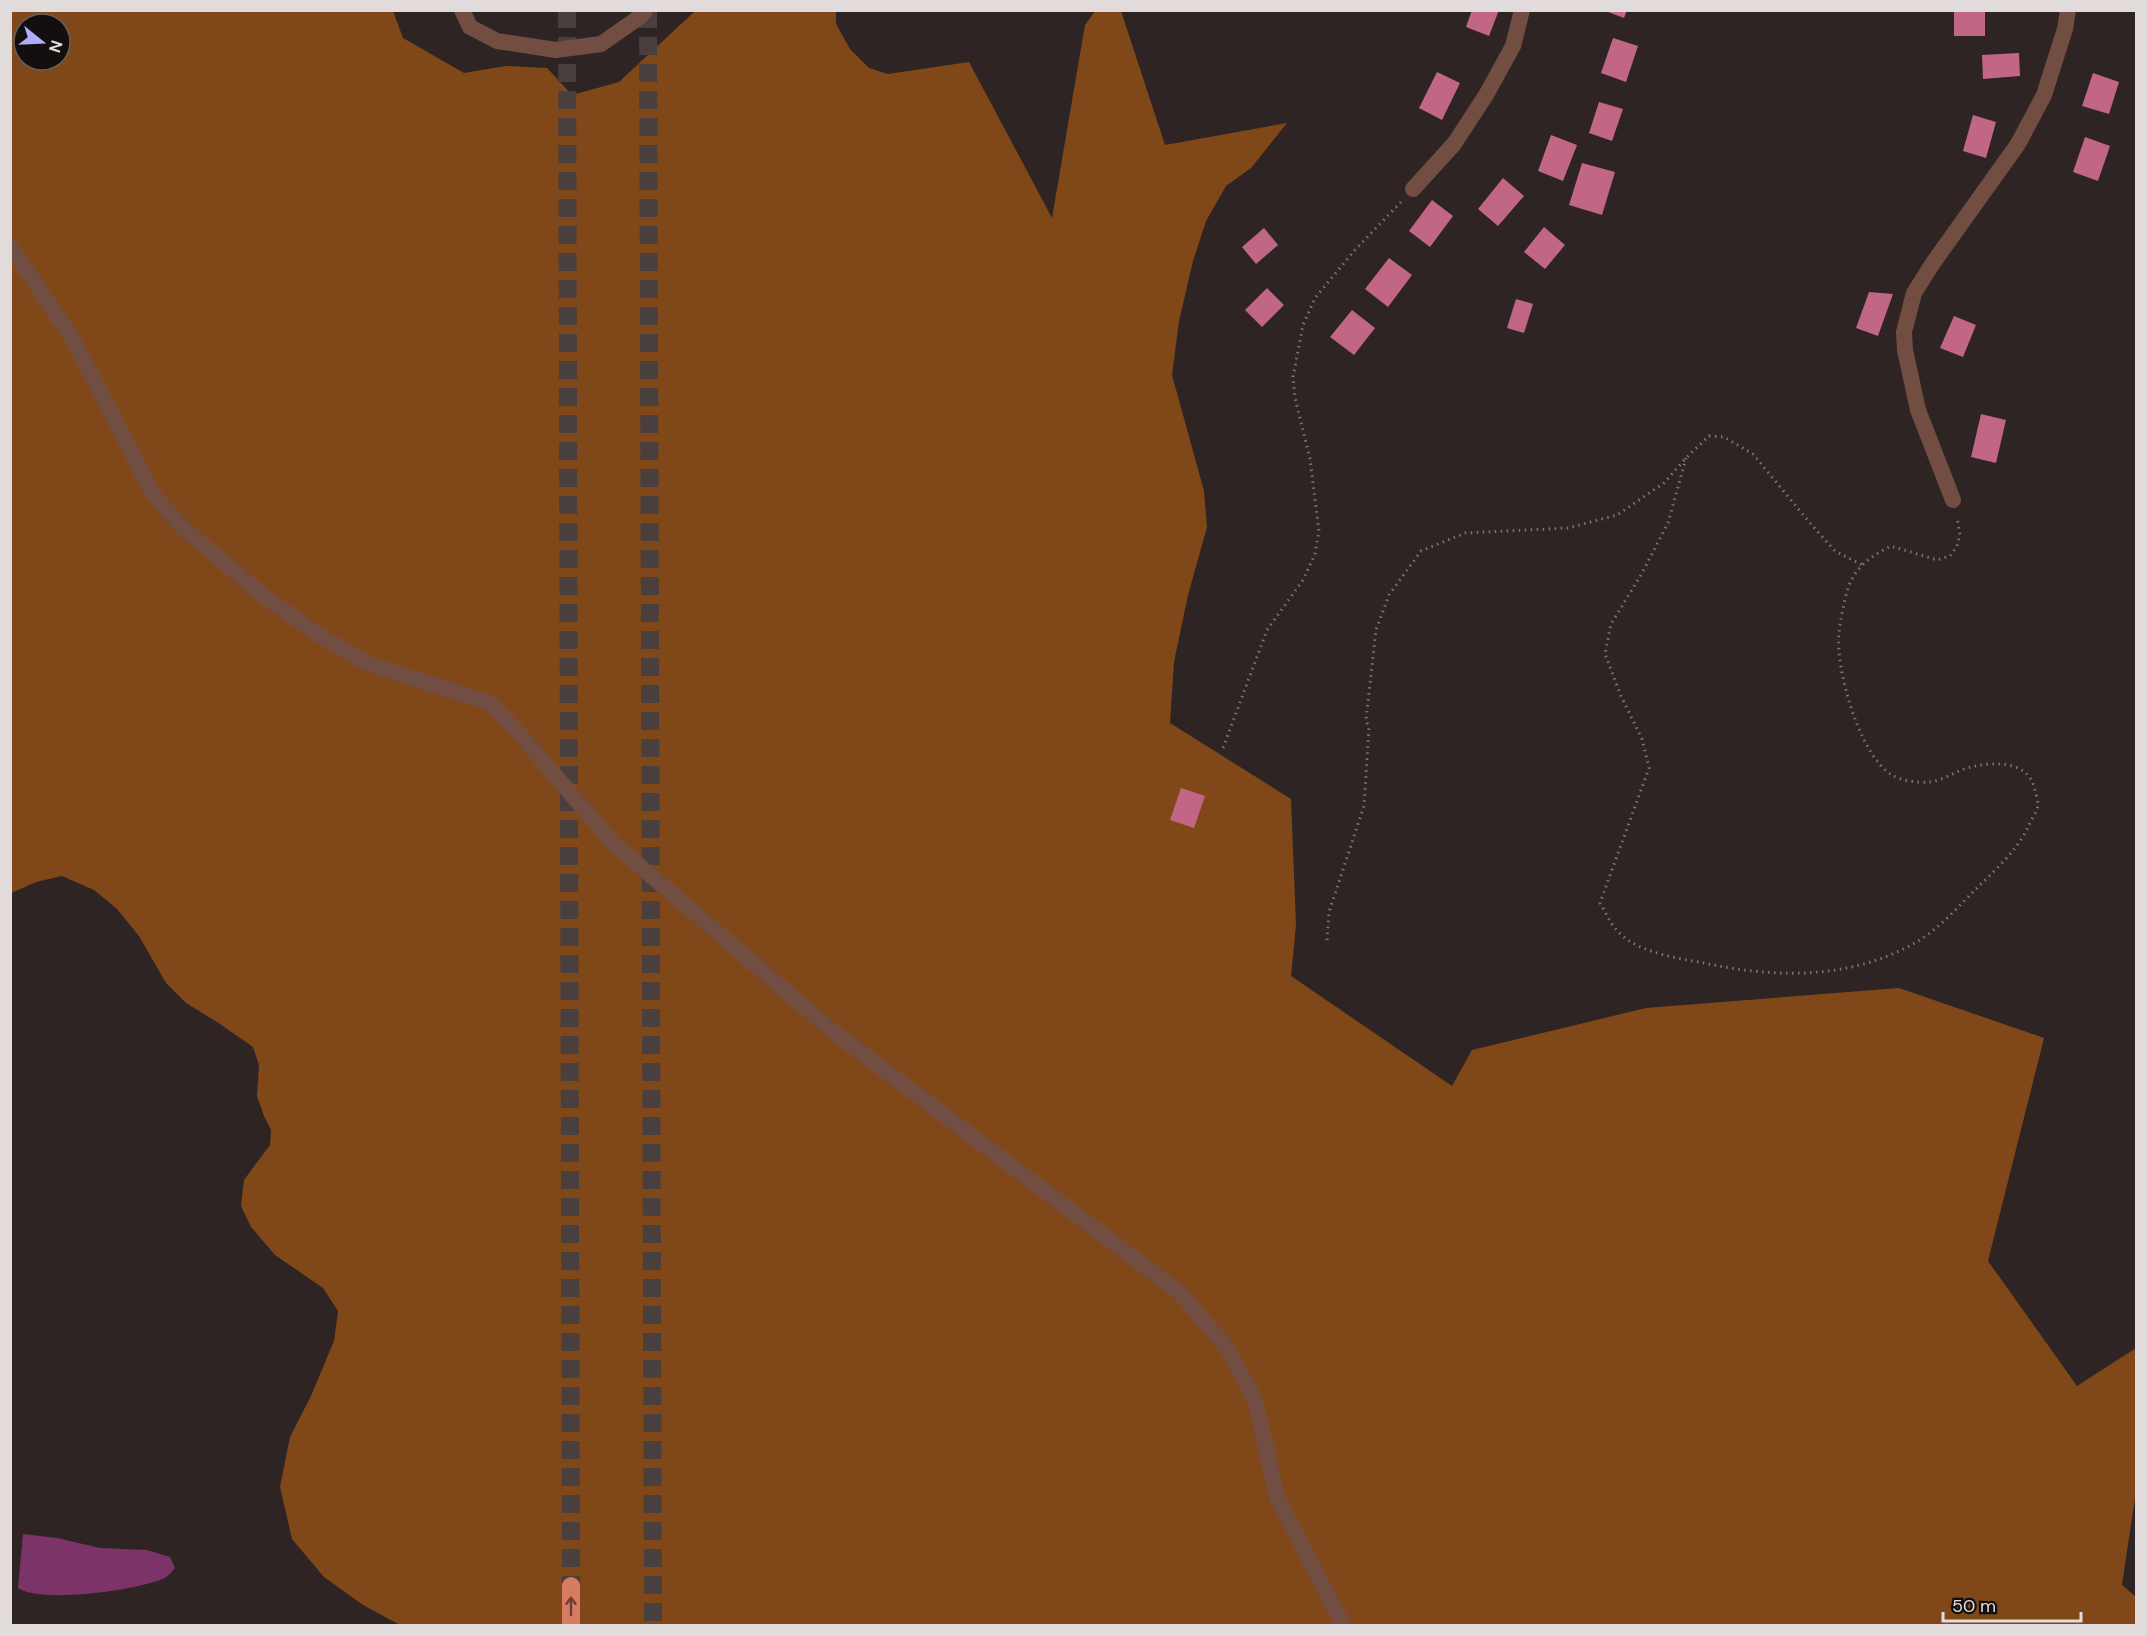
<svg xmlns="http://www.w3.org/2000/svg" width="2147" height="1636" viewBox="0 0 2147 1636" font-family="'DM Sans',sans-serif">
  <style>
    .forest { fill: #804818; fill-rule: evenodd }
    .water { fill: #7c3367 }
    .building { fill: #c16685 }
    .lines { fill: none; stroke-linecap: round; stroke-linejoin: round }
    .motorway-tunnel { stroke: #4a3f3f; stroke-width: 18; stroke-dasharray: 18 9; stroke-linecap: butt }
    .path { stroke: #7e7474; stroke-width: 3; stroke-dasharray: 1.5 4.5; stroke-linecap: butt }
    .minor { stroke: #724d41; stroke-width: 16 }
    .motorway { stroke: #d87c61; stroke-width: 18 }
    .oneway { stroke: #6c4034 }
  </style>
  <rect width="100%" height="100%" fill="#2f2424"/>
  <path class="forest" d="M11,11H393L403,38L464,73L506,66L547,68L572,95L619,82L695,11H836V24L850,49L869,68L888,74L969,62L1052,218L1085,25L1095,11H1121L1165,145L1287,123L1251,168L1226,186L1206,221L1193,261L1179,321L1172,375L1204,491L1207,527L1188,595L1174,662L1170,723L1291,799L1296,925L1291,976L1452,1086L1472,1050L1646,1008L1899,988L2044,1038L1988,1261L2077,1386L2136,1348V1491L2122,1585L2136,1597V1625H400L363,1605L324,1577L292,1539L280,1487L290,1437L311,1396L334,1341L338,1311L323,1288L275,1255L251,1227L241,1206L244,1180L270,1145L271,1130L264,1116L257,1096L259,1065L253,1047L217,1022L186,1003L166,983L139,936L117,909L94,890L62,876L36,882L11,893ZM24,24H60V60H24Z"/>
  <path class="water" d="M23,1534L57,1538L100,1548L147,1550L170,1557L175,1568C172,1572 169,1575 165,1578C140,1590 40,1604 18,1588Z"/>
  <path class="building" d="M1472,10H1499L1489,36L1466,27Z
    M1603,10H1627L1624,18Z
    M1954,10H1985V36H1954Z
    M1613,38L1638,46L1626,82L1601,73Z
    M2019,53L2020,76L1983,79L1982,55Z
    M1437,72L1460,83L1442,120L1419,108Z
    M2093,73L2119,82L2109,114L2082,106Z
    M1599,102L1623,109L1612,141L1589,133Z
    M1973,115L1996,122L1986,158L1963,151Z
    M1551,135L1577,145L1563,181L1538,171Z
    M2085,137L2110,146L2098,181L2073,172Z
    M1582,163L1615,172L1602,215L1569,205Z
    M1503,178L1524,196L1498,226L1478,209Z
    M1432,200L1453,216L1430,247L1409,231Z
    M1544,227L1565,245L1545,269L1524,252Z
    M1264,228L1278,245L1256,264L1242,247Z
    M1389,258L1412,275L1388,307L1365,289Z
    M1267,288L1284,305L1262,327L1245,310Z
    M1869,292L1893,294L1878,336L1856,328Z
    M1516,299L1533,304L1524,333L1507,328Z
    M1352,310L1375,328L1354,355L1330,337Z
    M1954,316L1976,325L1963,357L1940,348Z
    M1981,414L2006,420L1996,463L1971,457Z
    M1181,788L1205,796L1194,828L1170,820Z"/>
  <g class="lines">
    <path class="motorway-tunnel" d="M567,10L571,1586
      M648,10L653,1626"/>
    <path class="path" d="M1686,458L1668,523L1641,575L1611,624L1605,654L1621,696L1642,739L1649,768L1600,903C1605,911 1609,921 1615,928C1633,952 1676,958 1704,963C1774,978 1848,980 1913,944C1937,931 1956,909 1975,890C1994,871 2017,851 2028,827C2031,820 2037,812 2038,805C2038,801 2036,794 2035,790C2029,761 1996,761 1971,767C1957,770 1944,780 1930,782C1919,783 1901,781 1892,775C1860,757 1835,668 1839,633C1840,622 1846,590 1851,581C1859,564 1875,554 1891,546L1937,560L1950,556L1957,546L1960,535L1957,517
      M1223,748L1267,630L1303,580L1315,554L1319,531L1310,459L1295,398L1293,377L1303,325L1315,298L1354,251L1401,202
      M1327,940L1329,912L1364,806L1369,728L1366,720L1376,630L1389,595L1421,551L1465,533L1568,528L1617,515L1664,483L1686,458L1709,436L1724,437L1753,454L1809,522L1835,551L1862,565"/>
    <path class="minor" d="M462,10L470,27L497,41L556,50L601,44L641,16L645,10
      M1413,189L1454,144L1486,95L1513,46L1522,10
      M10,246L74,341L153,494L182,527L266,598L319,635L366,663L490,703L517,731L613,843L830,1029L1180,1293L1227,1348L1255,1400L1278,1500L1344,1626
      M1953,500L1918,410L1905,350L1904,332L1914,293L1933,263L2018,144L2044,95L2065,29L2068,10"/>
    <path class="motorway" d="M571,1586V1626"/>
  </g>
  <defs><path id="oneway-shaft" d="M-6 0H5M1.5-3L5.5 0L1.5 3" fill="none" stroke-width="1.6" stroke-linecap="round" stroke-linejoin="round" transform="scale(1.5)"/></defs>
  <use class="oneway" href="#oneway-shaft" transform="translate(571 1606) rotate(-90)"/>
  <rect width="2147" height="1636" fill="none" stroke="#e2dbdb" stroke-width="24"/>
  <g transform="translate(42 42) rotate(108)"><circle r="28" fill="#140f0f" stroke="#666161" stroke-width="1.5"/>
  <path d="M0-4.5L10 22L0 15L-10 22Z" fill="#aeaefb"/>
  <text y="-9" font-size="16" font-weight="bold" text-anchor="middle" fill="#e2dbdb">N</text>
  </g>
  <path d="M1943 1612v9h138v-9" fill="none" stroke="#e2dbdb" stroke-width="3"/>
  <text x="1952" y="1612" font-size="18" fill="#e2dbdb" stroke="#140f0f" stroke-width="4.5" paint-order="stroke">50 m</text>
</svg>
